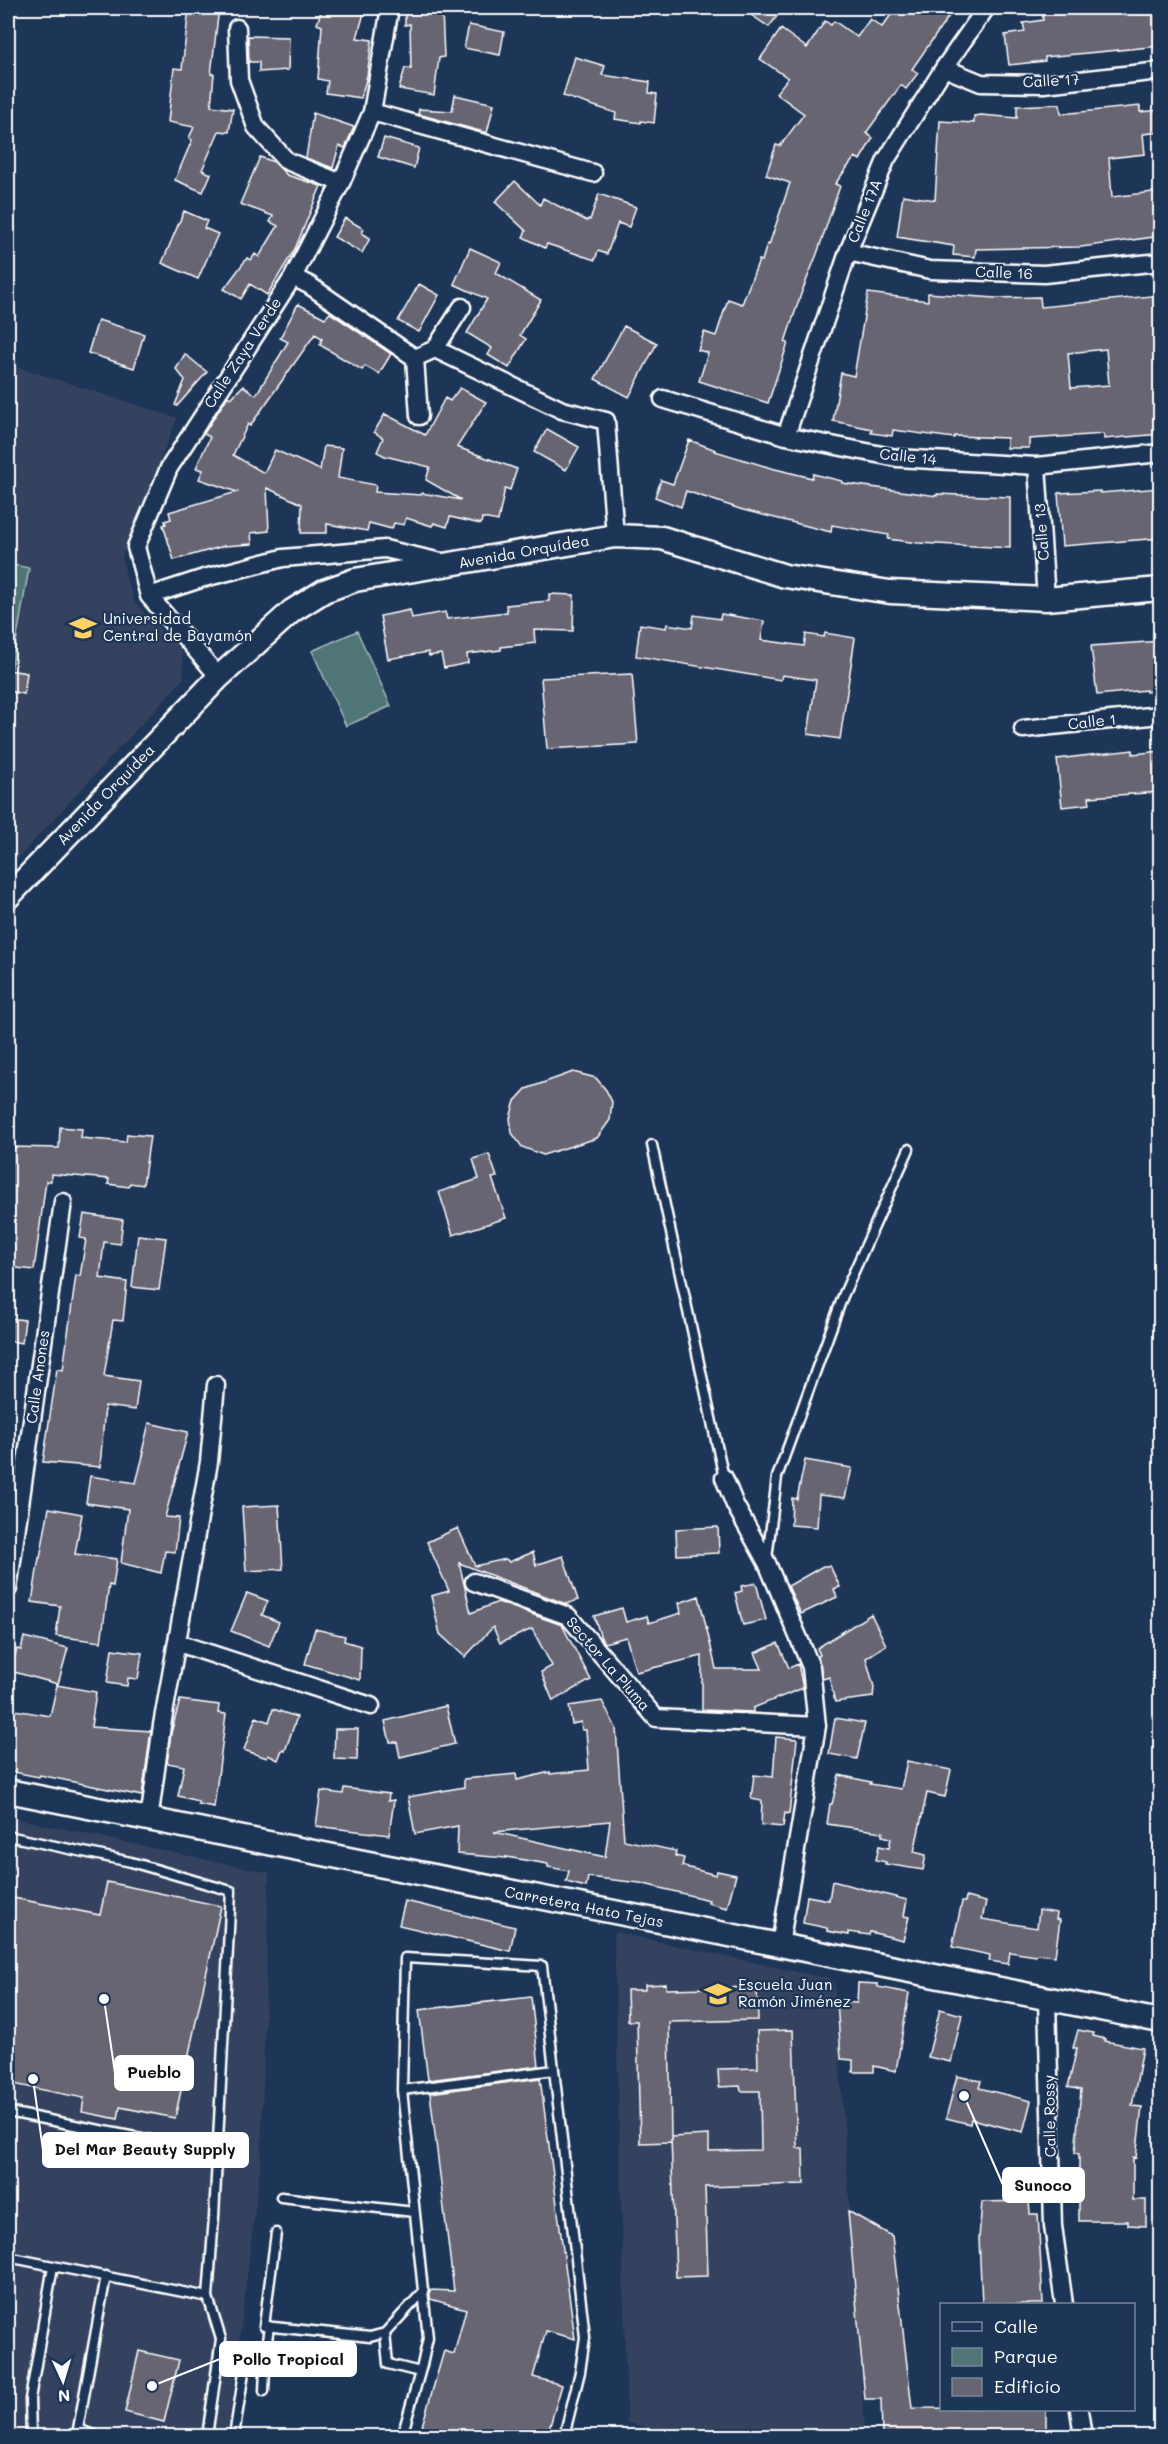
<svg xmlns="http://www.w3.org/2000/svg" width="1168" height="2444" viewBox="0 0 1168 2444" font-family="Mali,sans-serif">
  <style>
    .built { fill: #34435f }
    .green { fill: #507577; stroke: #a8babb; stroke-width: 1.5 }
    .building { fill: #686573; stroke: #fff; stroke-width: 1.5; fill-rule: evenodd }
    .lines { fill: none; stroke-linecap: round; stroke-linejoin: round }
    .lane-casing { stroke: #fff; stroke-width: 13 }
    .street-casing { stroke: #fff; stroke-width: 21 }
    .secondary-casing { stroke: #fff; stroke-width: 27 }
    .lane { stroke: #1d3557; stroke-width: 8 }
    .street { stroke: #1d3557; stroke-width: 16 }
    .secondary { stroke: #1d3557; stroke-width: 22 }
    .labels { text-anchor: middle; stroke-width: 4.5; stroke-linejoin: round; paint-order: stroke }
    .street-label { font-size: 15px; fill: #fff; stroke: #1d3557 }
    .poi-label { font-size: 15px; fill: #fff; stroke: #1d3557; text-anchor: start }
    .leader { fill: none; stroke: #fff; stroke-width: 2 }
    .callout-dot { fill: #fff; stroke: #1d3557; stroke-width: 2 }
    .callout { fill: #fff; stroke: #fff; stroke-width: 2 }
    .callout-label { font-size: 16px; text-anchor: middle; font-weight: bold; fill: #111 }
  </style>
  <rect width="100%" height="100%" fill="#1d3557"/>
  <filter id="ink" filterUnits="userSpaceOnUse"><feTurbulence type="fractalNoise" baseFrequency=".0167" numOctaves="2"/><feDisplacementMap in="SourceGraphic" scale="12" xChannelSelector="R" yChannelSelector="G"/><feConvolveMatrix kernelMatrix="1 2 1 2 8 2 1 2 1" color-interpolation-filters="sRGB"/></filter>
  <g filter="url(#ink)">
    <path class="built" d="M8,364L177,418L122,557L127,581L135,603L182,652L184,678L8,869Z
      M8,1817L269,1873L261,2159L228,2436H24L8,2429Z
      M614,1932L834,1980L865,2436H675L627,2422Z"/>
    <path class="green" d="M8,564L29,568L11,671L8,670Z
      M357,631L391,706L346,726L312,651Z"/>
    <path class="building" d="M189,8H219L211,74H214L211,106L233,109L229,132L219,131L202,170L211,174L203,192L175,180L192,140L189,138L194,127L168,122L174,68L182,69Z
      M322,8H345L364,13L357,38L372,40L367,76L361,98L326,93L328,81L318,79L322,26L317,24Z
      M405,8H426V11H442L444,57L439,58L434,95L399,89L405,68L411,69L410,24L405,25Z
      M741,8H783L769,27Z
      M896,8H937L949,16L912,69L918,73L906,89L901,85L866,133L873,138L860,160L855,157L835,184L840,186L817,254L801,294L785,342L788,343L768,403L699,381L708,353L698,350L704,332L716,336L728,299L742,304L759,260L762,261L767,244L769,245L790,183L766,175L776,145L780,146L804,114L776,93L788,78L760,59L781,29L807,48L825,21L831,25L834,21L857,37L870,19L882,27Z
      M1042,8H1161V46L1045,57V61L1009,65L1005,35L1025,32L1023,23L1043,20Z
      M469,25L504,32L500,55L464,48Z
      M248,36L289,37L288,70L259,72V62H249Z
      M575,57L605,66L602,75L650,82L649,93L657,94L654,123L641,121V123L615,119L616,113L563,96Z
      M455,95L494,104L487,133L418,114L419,109L452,111Z
      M1060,104L1061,114L1140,106V112L1161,110V132L1143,134L1145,154L1109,158L1112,197L1161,191V236L1081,247L976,249L975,257L953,255L954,246L897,237L903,195L935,200L940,121L974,123V116L981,115L1017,118V106Z
      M313,113L354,127L345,148L339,146L333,168L306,158Z
      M384,138L419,148L414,168L378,157Z
      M260,157L274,162L287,175L321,186L295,249L267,295L250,284L241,299L224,289L247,258L251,260L255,254L259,257L278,226L270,222L273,216L240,204Z
      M515,181L540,205L543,198L587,221L588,219L590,220L599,194L636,207L629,227L618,223L607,254L598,251L595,260L547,244L545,248L523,237L526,231L495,202Z
      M184,211L207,221L204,228L218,234L198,279L162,263Z
      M345,218L364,229L362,233L370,238L362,253L334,237Z
      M470,248L501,262L496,273L541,300L520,335L526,339L509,368L488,355L492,348L467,333L487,299L454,284Z
      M419,284L439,295L419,332L398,321Z
      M868,293L928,301V293L995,298L1040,297L1041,307L1161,295V434L1104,439V434L1029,439V448H1007V438L955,436L954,438L893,430L892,436L871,433L872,429L833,421L841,373L854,376ZM1106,349L1109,385L1071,388L1068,353Z
      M298,304L325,318L330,313L391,354L379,374L365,366L362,370L320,345L322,338L315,334L250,426L248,424L233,455L264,473L275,450L320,470L324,446L342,448L338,478L376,485L375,492L421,495L422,493L461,500L426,480L430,467L385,456L377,452L383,438L374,432L385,414L425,435L445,398L450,401L460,388L486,402L457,447L517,469L510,490L505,488L498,521L482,518L481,524L450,517L447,527L434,523L432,526L406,518L404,525L394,523L392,529L369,523L367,531L327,524V533H301L302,504L267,488L269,531L251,533L252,544L224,546L174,560L163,525L166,524L165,521L171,519L169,512L237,492L199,479L203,470L196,468L210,437L204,434L206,430L228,396L231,398L243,386L256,395L288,342L280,338Z
      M98,320L144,334L134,368L88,353Z
      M624,326L657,343L629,397L595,379Z
      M185,354L207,372L177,406L175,405L185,380L176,369Z
      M547,429L579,447L566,470L534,452Z
      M689,440L716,450L715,451L771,468L812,478L813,474L842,481V483L937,496V494L1010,497V548L918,543L888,539L889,535L832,525L831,532L743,510L686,491L681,507L655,497L661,480L673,484Z
      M1161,488V538L1062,546L1058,493L1100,491V493Z
      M549,594L574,595L573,631L534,630L535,643L501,647V650L467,654L468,663L444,668L441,654L429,656L428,652L388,659L380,616L410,610L412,618L445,612L447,619L507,612L506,605L549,601Z
      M721,614L764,621L761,640L804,646L806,634L824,637L825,633L855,638L840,739L808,734L816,680L782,675L781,680L636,656L640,624L666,628L667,624L692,628L694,615L720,619Z
      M1161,641V690L1146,692V690L1097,695L1091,646Z
      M8,670L27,673L24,694L8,691Z
      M632,674L638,744L547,749L541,678Z
      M1133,750V754L1161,751V792L1089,797L1090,804L1062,807L1057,759Z
      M573,1072L596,1078L606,1090L612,1102L610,1120L597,1138L543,1155L522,1147L512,1133L510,1118L515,1101L526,1089Z
      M60,1127L82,1129L81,1138L126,1142L127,1134L150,1136L143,1185L130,1183L129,1187L108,1184L109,1179L51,1174V1181H46L34,1270L8,1267L10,1147L59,1148Z
      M489,1154L497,1177L492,1178L506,1218L453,1235L439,1192L479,1179L473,1159Z
      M84,1214L123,1220L120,1244L104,1242L100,1278L127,1282L123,1321L113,1320L104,1376L139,1381L135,1410L105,1406L100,1467L43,1462L57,1369L63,1370L76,1275L80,1276L86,1239L80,1238Z
      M138,1235L166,1238L159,1290L132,1287Z
      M8,1318L25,1320L22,1343L8,1341Z
      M149,1423L188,1432L165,1517L179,1518L175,1552L165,1551L161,1573L121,1563L128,1509L86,1503L90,1476L136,1483L144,1452H142Z
      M805,1460L852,1468L845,1498L819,1495L817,1527L791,1525L792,1498L797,1499Z
      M279,1505L283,1569L246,1571L242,1507Z
      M49,1508L82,1514L75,1554L117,1559L113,1586L109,1585L101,1642L56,1636L60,1606L32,1602L39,1558H40Z
      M718,1527L719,1553L677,1555L676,1529Z
      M458,1528L475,1566L506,1559L509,1562L533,1552L536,1565L563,1556L578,1600L566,1604L459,1563L471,1613L498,1602L562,1625L591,1680L553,1701L541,1672L552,1666L532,1629L500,1643L493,1627L465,1657L440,1634L431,1596L449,1591L427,1542Z
      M823,1566H830L840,1587L834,1589L837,1597L801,1614L788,1586Z
      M756,1583L766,1620L743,1625L735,1593L742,1591L741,1586Z
      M247,1593L268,1601L262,1615L279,1622L269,1646L231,1631Z
      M699,1596L716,1669H762L755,1653L778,1643L789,1668L798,1664L803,1688L753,1708V1712L702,1710V1656L636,1672L626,1637L605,1643L601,1638L594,1616L622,1608L626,1622L647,1616L649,1623L681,1613L679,1603Z
      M871,1614L886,1645L866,1658L874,1687L873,1697L835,1702L829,1677L823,1679L818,1656L820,1655L817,1648Z
      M315,1629L345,1636L344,1641L361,1646L360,1680L305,1664Z
      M24,1637L68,1648L58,1684L10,1671L17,1649L21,1650Z
      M112,1649L142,1653L138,1679L128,1678L127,1686L107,1683Z
      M57,1685L96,1692L91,1727L151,1731L142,1796L40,1775L39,1777L8,1771V1735L10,1736L15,1710L50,1716Z
      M180,1700L219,1705L218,1713L226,1714L214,1807L198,1804V1801L178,1796L184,1766L167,1763L171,1733Z
      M602,1701L616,1728L624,1840L676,1851L675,1856L684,1858L682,1866L716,1875L717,1871L736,1875L727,1908L708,1903L709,1900L640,1883L588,1877L586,1887L566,1882L569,1871L548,1867V1864L506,1857V1858L457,1854L458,1826L415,1834L408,1797L464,1787V1779L516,1774L517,1780L550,1772V1774L589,1770L586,1730H582L581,1722L572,1724L569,1706ZM610,1821L605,1857L494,1832Z
      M446,1706L455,1744L400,1757L397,1742H390L385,1721Z
      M273,1709L297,1717L285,1751L282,1750L278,1760L268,1755L267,1758L244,1750L256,1717L269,1722Z
      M835,1718L865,1723L857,1759L829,1754Z
      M335,1729H358L357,1760L334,1759Z
      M776,1737L797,1739L789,1814L785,1813L783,1827L761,1825L762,1801L751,1799L754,1775L773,1777Z
      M907,1761L951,1770L945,1797L927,1793L914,1852L926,1855L923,1870L885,1864L886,1862L876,1860L879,1846L889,1848L891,1838L882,1836L883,1832L827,1824L830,1804H832L839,1775L871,1782L870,1784L901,1789Z
      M344,1788L389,1794L388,1801L394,1800L389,1835L316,1826L321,1791L343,1794Z
      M832,1881L907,1900L904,1916L909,1917L903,1940L870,1932L869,1935L849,1932V1935L827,1931V1928L803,1923L807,1896L829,1900Z
      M107,1882L221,1906L175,2118L120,2107L118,2119L82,2112L84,2098L8,2083V1897L100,1915Z
      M966,1897L986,1902L982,1919L1037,1928L1039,1910L1057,1913L1056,1919L1060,1920L1055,1956L1037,1954L1036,1956L1010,1952L1008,1964L989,1961L990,1955L952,1947L962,1902H965Z
      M405,1901L515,1927L510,1951L399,1925Z
      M858,1983L878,1984V1987L909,1993L896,2071L874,2066V2072H853V2060L841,2059L837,2002L857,2003Z
      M666,1984V1989L757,1987L758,2020L669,2022L671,2137L709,2135V2151L761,2150L760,2091H741L740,2086L719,2087L718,2069L758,2068L757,2031L793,2030L797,2148H803L804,2184L705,2187L708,2276L676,2277L671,2137V2142L640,2143L637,2021H628L627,1990H645V1985Z
      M531,1997L539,2066L428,2080L419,2010Z
      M940,2009L962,2015L951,2062L928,2057Z
      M1078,2030L1094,2033L1093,2036L1105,2039L1104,2041L1143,2048L1132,2106L1142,2107L1136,2158L1133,2157V2200H1146V2226L1128,2225V2221H1079V2154L1075,2153L1081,2090L1068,2087L1077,2048H1073Z
      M957,2076L981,2081L979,2088L1031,2101L1023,2132L971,2119L970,2124L946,2118Z
      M540,2078L575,2339L546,2331L533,2377L562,2385L547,2436H419L444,2351L454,2354L466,2309L430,2299V2290L454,2291L430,2093Z
      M1029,2201L1030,2214H1038L1043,2304H982L979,2238L982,2202Z
      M848,2211L892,2236L912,2408L1046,2409V2436H882L881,2399H865Z
      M139,2351L179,2360L164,2422L125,2412Z"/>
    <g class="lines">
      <defs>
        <path id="lane" d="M652,1145L724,1478
          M767,1559L777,1477L843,1296L909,1149
          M8,1836L131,1862L231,1891L214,2217L208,2297
          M402,2090L554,2070
          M8,2112L217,2153
          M281,2197L414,2212
          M276,2233L264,2326L370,2337L385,2333L424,2291
          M8,2257L208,2297L221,2339L207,2436
          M385,2333L388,2364L420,2372
          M264,2391L266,2349
          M31,2436L30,2399L53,2266
          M96,2436L78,2429L106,2276
          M234,2436L245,2366L266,2349L269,2326
          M402,2436L422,2365L428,2338L402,2090L405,1958L542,1966L585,2337L580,2372L564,2436"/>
        <path id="street" d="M237,28L239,80L256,127L287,161L341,183
          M944,68L981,83L1044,84L1160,71
          M372,112L593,173
          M848,252L930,270L1044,274L1160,262
          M293,277L309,285L415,358L419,416
          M435,349L462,307
          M415,358L435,349L562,410L606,421L615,536
          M663,399L786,436L897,458L1037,466L1160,453
          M786,436L848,252L886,160L944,68L986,8
          M1037,466L1046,599
          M149,596L204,578L283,558L385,549L441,562
          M219,677L149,596L136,547L169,468L293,277L341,183L372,112L390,8
          M1023,729L1160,715
          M724,1478L735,1505L767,1563L811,1667L817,1726L780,1945
          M474,1582L568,1616L656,1718L817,1726
          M8,1589L63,1202
          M178,1643L371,1706
          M149,1821L162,1725L209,1462L216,1385
          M1047,1999L1053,2226L1064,2304
          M1079,2410L1083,2436"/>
        <path id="secondary" d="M8,897L219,677L292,611L324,591L355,580L615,536L662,538L785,576L890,592L1046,599L1160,589
          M8,1791L1160,2021"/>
      </defs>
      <use href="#lane" class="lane-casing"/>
      <use href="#street" class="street-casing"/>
      <use href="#secondary" class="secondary-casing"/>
      <use href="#lane" class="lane"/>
      <use href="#street" class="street"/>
      <use href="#secondary" class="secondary"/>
    </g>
  </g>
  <defs>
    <symbol id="university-bare" viewBox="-9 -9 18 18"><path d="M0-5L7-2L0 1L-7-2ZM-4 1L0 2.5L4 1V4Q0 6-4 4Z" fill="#ffd166" stroke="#1d3557" stroke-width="2.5" paint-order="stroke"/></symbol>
    <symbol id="school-bare" viewBox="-9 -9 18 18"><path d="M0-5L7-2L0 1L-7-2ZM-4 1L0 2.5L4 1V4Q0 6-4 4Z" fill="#ffd166" stroke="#1d3557" stroke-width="2.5" paint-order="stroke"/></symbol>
  </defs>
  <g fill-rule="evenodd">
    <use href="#university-bare" x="64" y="609" width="38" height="38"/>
    <use href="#school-bare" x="699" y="1975" width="38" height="38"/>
  </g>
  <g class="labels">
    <g class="street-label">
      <text transform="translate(1051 81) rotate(-3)" y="5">Calle 17</text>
      <text transform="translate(865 211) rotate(-68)" y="5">Calle 17A</text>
      <text transform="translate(1004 273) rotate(2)" y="5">Calle 16</text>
      <text transform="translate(243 353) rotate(-57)" y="5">Calle Zaya Verde</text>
      <text transform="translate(908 457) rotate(6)" y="5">Calle 14</text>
      <text transform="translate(1042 532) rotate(-94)" y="5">Calle 13</text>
      <text transform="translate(524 552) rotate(-10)" y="5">Avenida Orquídea</text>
      <text transform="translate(1092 722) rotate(-6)" y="5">Calle 1</text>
      <text transform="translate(106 795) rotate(-46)" y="5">Avenida Orquídea</text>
      <text transform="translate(38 1377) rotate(-82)" y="5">Calle Anones</text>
      <text transform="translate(608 1664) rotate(49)" y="5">Sector La Pluma</text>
      <text transform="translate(584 1907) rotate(11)" y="5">Carretera Hato Tejas</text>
      <text transform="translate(1050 2116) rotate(-91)" y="5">Calle Rossy</text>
    </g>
    <g class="poi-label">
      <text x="103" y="624">Universidad<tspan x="103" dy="17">Central de Bayamón</tspan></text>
      <text x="738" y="1990">Escuela Juan<tspan x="738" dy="17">Ramón Jiménez</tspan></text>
    </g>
  </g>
  <path class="leader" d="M104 1999L115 2073M33 2079L43 2150M964 2096L1003 2185M152 2386L220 2359"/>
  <g class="callout-dot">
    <circle cx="104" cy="1999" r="6"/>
    <circle cx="33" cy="2079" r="6"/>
    <circle cx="964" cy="2096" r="6"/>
    <circle cx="152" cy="2386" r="6"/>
  </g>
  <g class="callout">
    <rect x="115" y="2056" width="78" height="34" rx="6"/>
    <rect x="43" y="2133" width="205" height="34" rx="6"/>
    <rect x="1003" y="2168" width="81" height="34" rx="6"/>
    <rect x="220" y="2342" width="136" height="34" rx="6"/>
  </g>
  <g class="callout-label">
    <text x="154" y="2078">Pueblo</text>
    <text x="145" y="2155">Del Mar Beauty Supply</text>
    <text x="1043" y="2191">Sunoco</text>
    <text x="288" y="2365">Pollo Tropical</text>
  </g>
  <rect width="1168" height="2444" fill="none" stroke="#1d3557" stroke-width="30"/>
  <rect x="15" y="15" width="1138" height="2414" fill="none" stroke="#fff" stroke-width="2" filter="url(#ink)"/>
  <rect x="940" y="2303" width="195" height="108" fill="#1d3557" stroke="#77869a" stroke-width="1.5"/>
  <rect x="952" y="2322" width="30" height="9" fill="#1d3557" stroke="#77869a" stroke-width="1.5"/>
  <text x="994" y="2333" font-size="18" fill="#ffffff">Calle</text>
  <rect x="952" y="2348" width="30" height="18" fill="#507577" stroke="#77869a" stroke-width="1.5"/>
  <text x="994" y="2363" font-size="18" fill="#ffffff">Parque</text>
  <rect x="952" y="2378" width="30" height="18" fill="#686573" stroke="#77869a" stroke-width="1.5"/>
  <text x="994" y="2393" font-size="18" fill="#ffffff">Edificio</text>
  <g transform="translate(63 2381) rotate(176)" stroke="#1d3557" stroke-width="4.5" paint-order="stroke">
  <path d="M0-4.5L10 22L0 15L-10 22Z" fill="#ffffff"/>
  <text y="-9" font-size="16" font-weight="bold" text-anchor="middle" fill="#ffffff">N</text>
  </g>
</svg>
